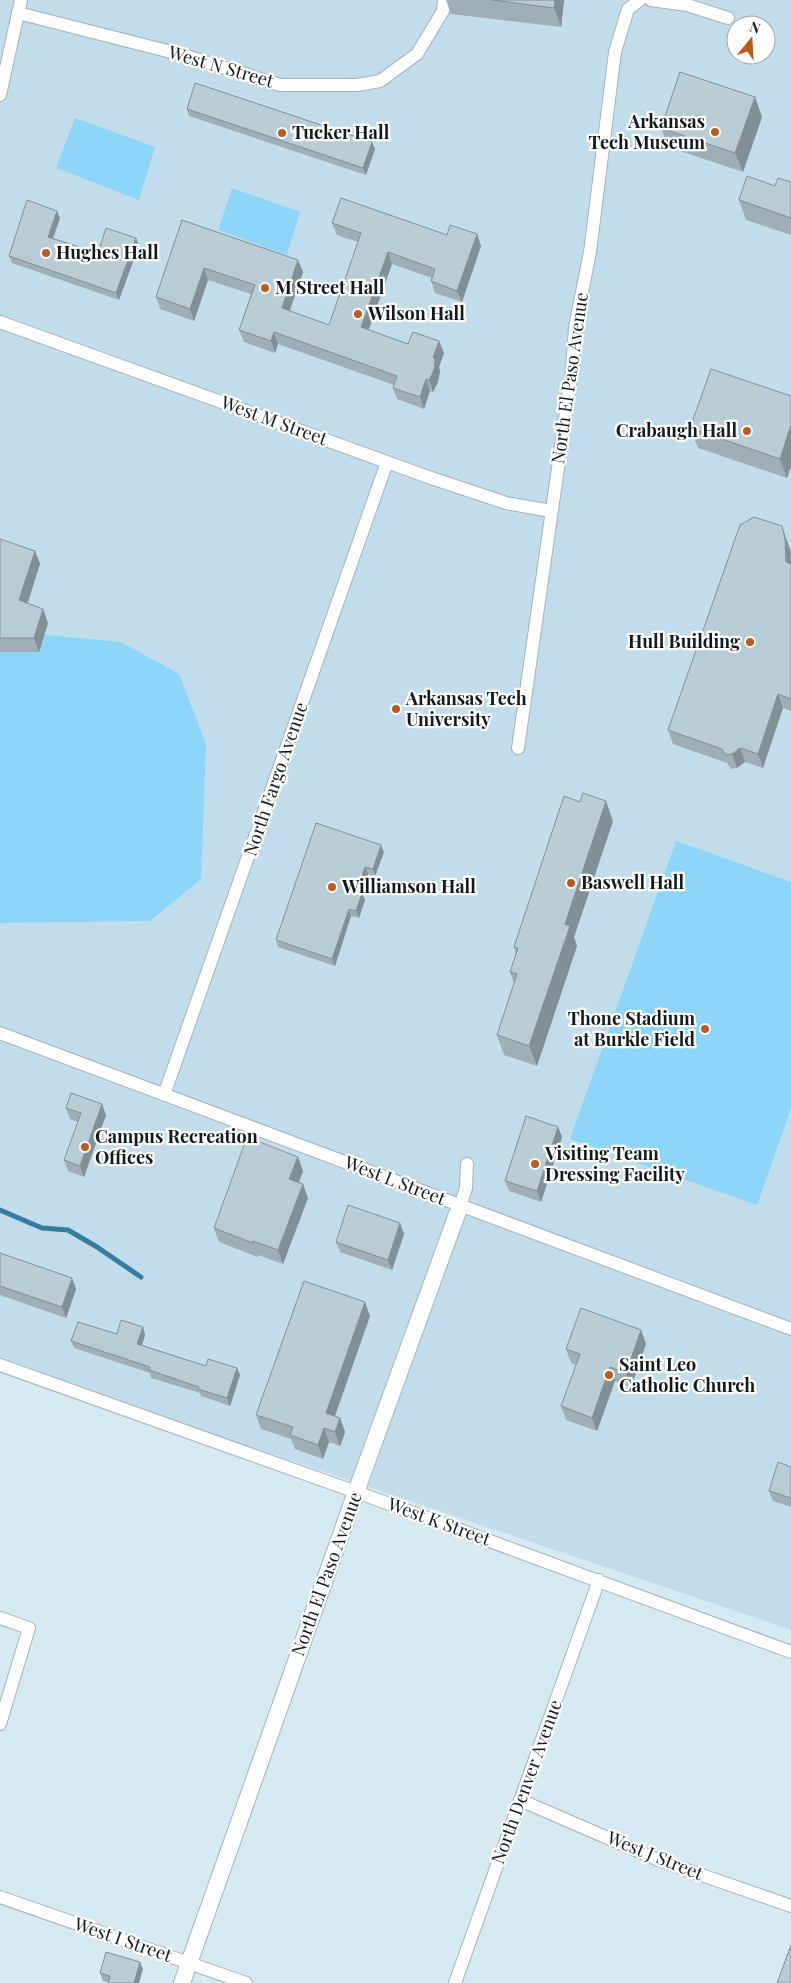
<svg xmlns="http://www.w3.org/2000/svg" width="791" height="1983" viewBox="0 0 791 1983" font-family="'Playfair Display',serif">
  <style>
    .built { fill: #c1ddeb; fill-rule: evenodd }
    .pitch { fill: #8cd5f7 }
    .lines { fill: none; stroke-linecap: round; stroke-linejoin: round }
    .stream { stroke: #357e9d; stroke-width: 5 }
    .minor-casing { stroke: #a0b3bc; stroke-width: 14 }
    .tertiary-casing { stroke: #a0b3bc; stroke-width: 18 }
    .minor { stroke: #fff; stroke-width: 12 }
    .tertiary { stroke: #fff; stroke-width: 16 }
    .wall { fill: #9eafb8 }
    .shaded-wall { fill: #818f96 }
    .building { fill: #b8ccd6; stroke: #818f96 }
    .poi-dot { fill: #bc5b1b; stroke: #fff; stroke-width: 2 }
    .labels { text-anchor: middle; stroke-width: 4.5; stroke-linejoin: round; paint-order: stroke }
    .street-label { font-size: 18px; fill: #12191c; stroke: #fff }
    .poi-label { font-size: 18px; font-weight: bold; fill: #12191c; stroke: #fff; text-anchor: start }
  </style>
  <rect width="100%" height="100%" fill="#d6eaf4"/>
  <path class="built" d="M0,0H791V1630L0,1362ZM736,25H766V55H736Z"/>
  <path class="pitch" d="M75,118L155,147L139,200L56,168Z
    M232,188L300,212L287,255L218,230Z
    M26,633L121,642L179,674L206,744L201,879L150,921L0,923V637Z
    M676,841L791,882V1109L757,1205L570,1139Z"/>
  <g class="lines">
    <path class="stream" d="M0,1210L42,1228L68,1230L97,1247L141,1277"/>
    <defs>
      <path id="minor" d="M651,0L687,5L728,18
        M18,13L183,55L280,85H357L380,81L417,54L443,11L444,0
        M0,95L21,0
        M0,322L431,478L506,503L551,511
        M518,748L572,370L575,327L590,252L615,52L628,9L640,0
        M0,1033L791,1329
        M164,1095L387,462
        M460,1206L466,1188L467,1164
        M0,1365L373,1498L791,1652
        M0,1618L29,1628L0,1724
        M520,1800L661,1861L791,1906
        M0,1897L246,1983
        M455,1983L599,1580"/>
      <path id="tertiary" d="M182,1983L356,1492L460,1206"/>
    </defs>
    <use href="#minor" class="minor-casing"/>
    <use href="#tertiary" class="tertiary-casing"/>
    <use href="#minor" class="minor"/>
    <use href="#tertiary" class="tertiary"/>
  </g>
  <path class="wall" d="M446,0H564L561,27L451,14Z
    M755,97L762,117L743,172L668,147L661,128Z
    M187,109L375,149L366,175L189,116Z
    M791,182V235L746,220L739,200L775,186Z
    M60,218L53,238L98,253L136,238L139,245L119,300L12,263L9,256Z
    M182,220L298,260L303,272L290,311L329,325L358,242L337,235L332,223L447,235L477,234L481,246L462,302L435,293L431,281L432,278L392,264L369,330L408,344L439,341L444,353L439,367L440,371L438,382L433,392L430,391L424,409L397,399L393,388L394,385L278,344L275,353L244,342L239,330L251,294L208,280L194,321L160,309L156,297Z
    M791,396V466L787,478L698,448L690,428Z
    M0,539L35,551L40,564L28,603L48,623L39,652H0Z
    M787,540L791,553V711L783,708L763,768L745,762L737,768L731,769L727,763L673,744L668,730Z
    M613,821L574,937L577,946L537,1066L504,1055L497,1035L514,983L510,972L516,954L514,947Z
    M384,852L375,876L368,874L361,893L365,900L359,918L351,916L335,966L278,947L276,940Z
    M66,1108L106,1115L84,1177L68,1171L64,1160L78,1122L70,1119Z
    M558,1127L562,1137L541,1202L509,1191L505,1181Z
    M298,1157L303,1171L298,1183L308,1198L283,1264L258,1255V1257L219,1242L214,1228Z
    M400,1223L404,1234L392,1270L340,1252L336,1242Z
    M0,1253L72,1278L76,1289L66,1318L0,1295Z
    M370,1316L335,1416L340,1418L345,1432L340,1446L329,1442L323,1459L295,1449L291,1439L261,1429L256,1415Z
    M641,1330L646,1344L631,1387L615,1381L597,1431L566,1420L561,1406L576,1365L571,1363L566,1349Z
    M117,1334L145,1335L142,1345L206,1366L237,1368L240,1375L230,1406L201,1396L200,1393L151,1378L150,1373L74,1348L71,1341Z
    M791,1467V1507L773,1501L769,1491Z
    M143,1969L108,1982L103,1981L100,1973Z"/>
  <path class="shaded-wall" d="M555,0H564L561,27L554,8Z
    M755,97L762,117L743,172L735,153Z
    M372,142L375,149L366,175L363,168Z
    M57,211L60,218L51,244L48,237Z
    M477,234L481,246L462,302L457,291Z
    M136,238L139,245L119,300L116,293Z
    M388,252L392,264L365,339L361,327Z
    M298,260L303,272L286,320L282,308Z
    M204,268L208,280L194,321L190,309Z
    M274,332L278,344L275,353L271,341Z
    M439,341L444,353L439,367L440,371L438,382L433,392L429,380L433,358Z
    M426,379L430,391L424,409L420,397Z
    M791,425V466L787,478L780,459Z
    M782,526L791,553V576L786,562Z
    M35,551L40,564L24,613L19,600Z
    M43,609L48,623L39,652L34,638Z
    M778,694L783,708L763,768L758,754Z
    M740,748L745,762L737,768L732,754Z
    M606,801L613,821L574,937L577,946L537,1066L529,1046L565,924Z
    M381,845L384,852L375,876L373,869Z
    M365,867L368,874L360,899L357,891Z
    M362,893L365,900L359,918L356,911Z
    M349,909L351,916L335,966L332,959Z
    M102,1104L106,1115L84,1177L80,1166Z
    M558,1127L562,1137L541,1202L537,1191Z
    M298,1157L303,1171L295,1193L289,1179Z
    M303,1184L308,1198L283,1264L278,1250Z
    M400,1223L404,1234L392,1270L388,1260Z
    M72,1278L76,1289L66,1318L62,1307Z
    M365,1302L370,1316L331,1427L326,1413Z
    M143,1327L145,1335L140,1351L137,1344Z
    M641,1330L646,1344L631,1387L626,1373Z
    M610,1367L615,1381L597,1431L592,1418Z
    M237,1368L240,1375L230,1406L227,1398Z
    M340,1418L345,1432L340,1446L335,1432Z
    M324,1428L329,1442L323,1459L318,1445Z
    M140,1962L143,1969L139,1983H134Z"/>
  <path class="building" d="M492,0H555L554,8Z
    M680,72L755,97L735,153L661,128Z
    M195,83L372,142L363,168L187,109Z
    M747,176L775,186L778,178L791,182V218L739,200Z
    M341,198L447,235L450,225L477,234L457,291L431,281L435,269L388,252L361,327L408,344L413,332L439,341L433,358L435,359L434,370L429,380L426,379L420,397L393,388L397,376L274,332L271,341L239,330L255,285L204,268L190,309L156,297L182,220L298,260L282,308L329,325L361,233L332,223Z
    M27,200L57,211L48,237L98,253L106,228L136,238L116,293L9,256Z
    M711,369L791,396V425L780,459L690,428Z
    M754,517L782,526L785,539L786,562L791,564V699L778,694L758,754L740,748L732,754L726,755L722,749L668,730L740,525Z
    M0,539L35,551L19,600L43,609L34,638H0Z
    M583,793L606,801L565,924L570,926L529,1046L497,1035L517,974L510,972L518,948L514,947L564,796L580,802Z
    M316,823L381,845L373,869L365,867L357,891L362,893L356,911L349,909L332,959L276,940Z
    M71,1093L102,1104L80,1166L64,1160L81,1113L66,1108Z
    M526,1116L558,1127L537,1191L505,1181Z
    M247,1137L298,1157L289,1179L303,1184L278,1250L253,1241V1243L214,1228Z
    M348,1205L400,1223L388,1260L336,1242Z
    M0,1253L72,1278L62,1307L0,1286Z
    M304,1281L365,1302L326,1413L340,1418L335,1432L324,1428L318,1445L290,1435L293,1427L256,1415Z
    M581,1308L641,1330L626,1373L610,1367L592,1418L561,1406L580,1354L566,1349Z
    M121,1320L143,1327L137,1344L206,1366L208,1359L237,1368L227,1398L198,1389L199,1387L149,1370L150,1367L71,1341L78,1322L117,1334Z
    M778,1462L791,1467V1498L769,1491Z
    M791,1945V1983H777Z
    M106,1952L140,1962L134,1983H108L110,1976L100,1973Z"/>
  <g class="poi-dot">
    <circle cx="715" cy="132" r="5"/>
    <circle cx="282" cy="133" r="5"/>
    <circle cx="46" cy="253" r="5"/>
    <circle cx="265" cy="288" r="5"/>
    <circle cx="358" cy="314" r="5"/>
    <circle cx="747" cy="431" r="5"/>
    <circle cx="750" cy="642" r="5"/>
    <circle cx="396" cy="709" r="5"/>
    <circle cx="571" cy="883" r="5"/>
    <circle cx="332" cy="887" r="5"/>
    <circle cx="705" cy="1029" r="5"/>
    <circle cx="85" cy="1147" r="5"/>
    <circle cx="535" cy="1164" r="5"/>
    <circle cx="609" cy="1375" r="5"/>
  </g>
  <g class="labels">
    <g class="street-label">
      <text transform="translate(221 67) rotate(16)" y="6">West N Street</text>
      <text transform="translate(570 378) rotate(-82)" y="6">North El Paso Avenue</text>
      <text transform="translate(274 421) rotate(20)" y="6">West M Street</text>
      <text transform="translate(276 779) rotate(-71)" y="6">North Fargo Avenue</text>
      <text transform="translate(395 1181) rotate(21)" y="6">West L Street</text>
      <text transform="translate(439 1522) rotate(20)" y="6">West K Street</text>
      <text transform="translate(327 1574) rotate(-70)" y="6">North El Paso Avenue</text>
      <text transform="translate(527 1782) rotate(-70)" y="6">North Denver Avenue</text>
      <text transform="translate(655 1856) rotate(22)" y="6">West J Street</text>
      <text transform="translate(123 1940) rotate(19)" y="6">West I Street</text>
    </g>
    <g class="poi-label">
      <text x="705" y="128" text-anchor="end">Arkansas<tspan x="705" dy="21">Tech Museum</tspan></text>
      <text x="292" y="139">Tucker Hall</text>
      <text x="56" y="259">Hughes Hall</text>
      <text x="275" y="294">M Street Hall</text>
      <text x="368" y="320">Wilson Hall</text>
      <text x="737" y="437" text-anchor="end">Crabaugh Hall</text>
      <text x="740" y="648" text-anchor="end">Hull Building</text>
      <text x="406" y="705">Arkansas Tech<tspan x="406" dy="21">University</tspan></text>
      <text x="581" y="889">Baswell Hall</text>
      <text x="342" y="893">Williamson Hall</text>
      <text x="695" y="1025" text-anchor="end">Thone Stadium<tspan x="695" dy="21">at Burkle Field</tspan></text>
      <text x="95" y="1143">Campus Recreation<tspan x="95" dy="21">Offices</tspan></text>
      <text x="545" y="1160">Visiting Team<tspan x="545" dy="21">Dressing Facility</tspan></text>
      <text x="619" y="1371">Saint Leo<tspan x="619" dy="21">Catholic Church</tspan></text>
    </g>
  </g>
  <g transform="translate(751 40) rotate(18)"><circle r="24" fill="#ffffff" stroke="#a0a3a4"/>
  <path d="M0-4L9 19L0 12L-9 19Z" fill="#bc5b1b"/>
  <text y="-8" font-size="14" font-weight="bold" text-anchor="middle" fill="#12191c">N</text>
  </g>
</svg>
